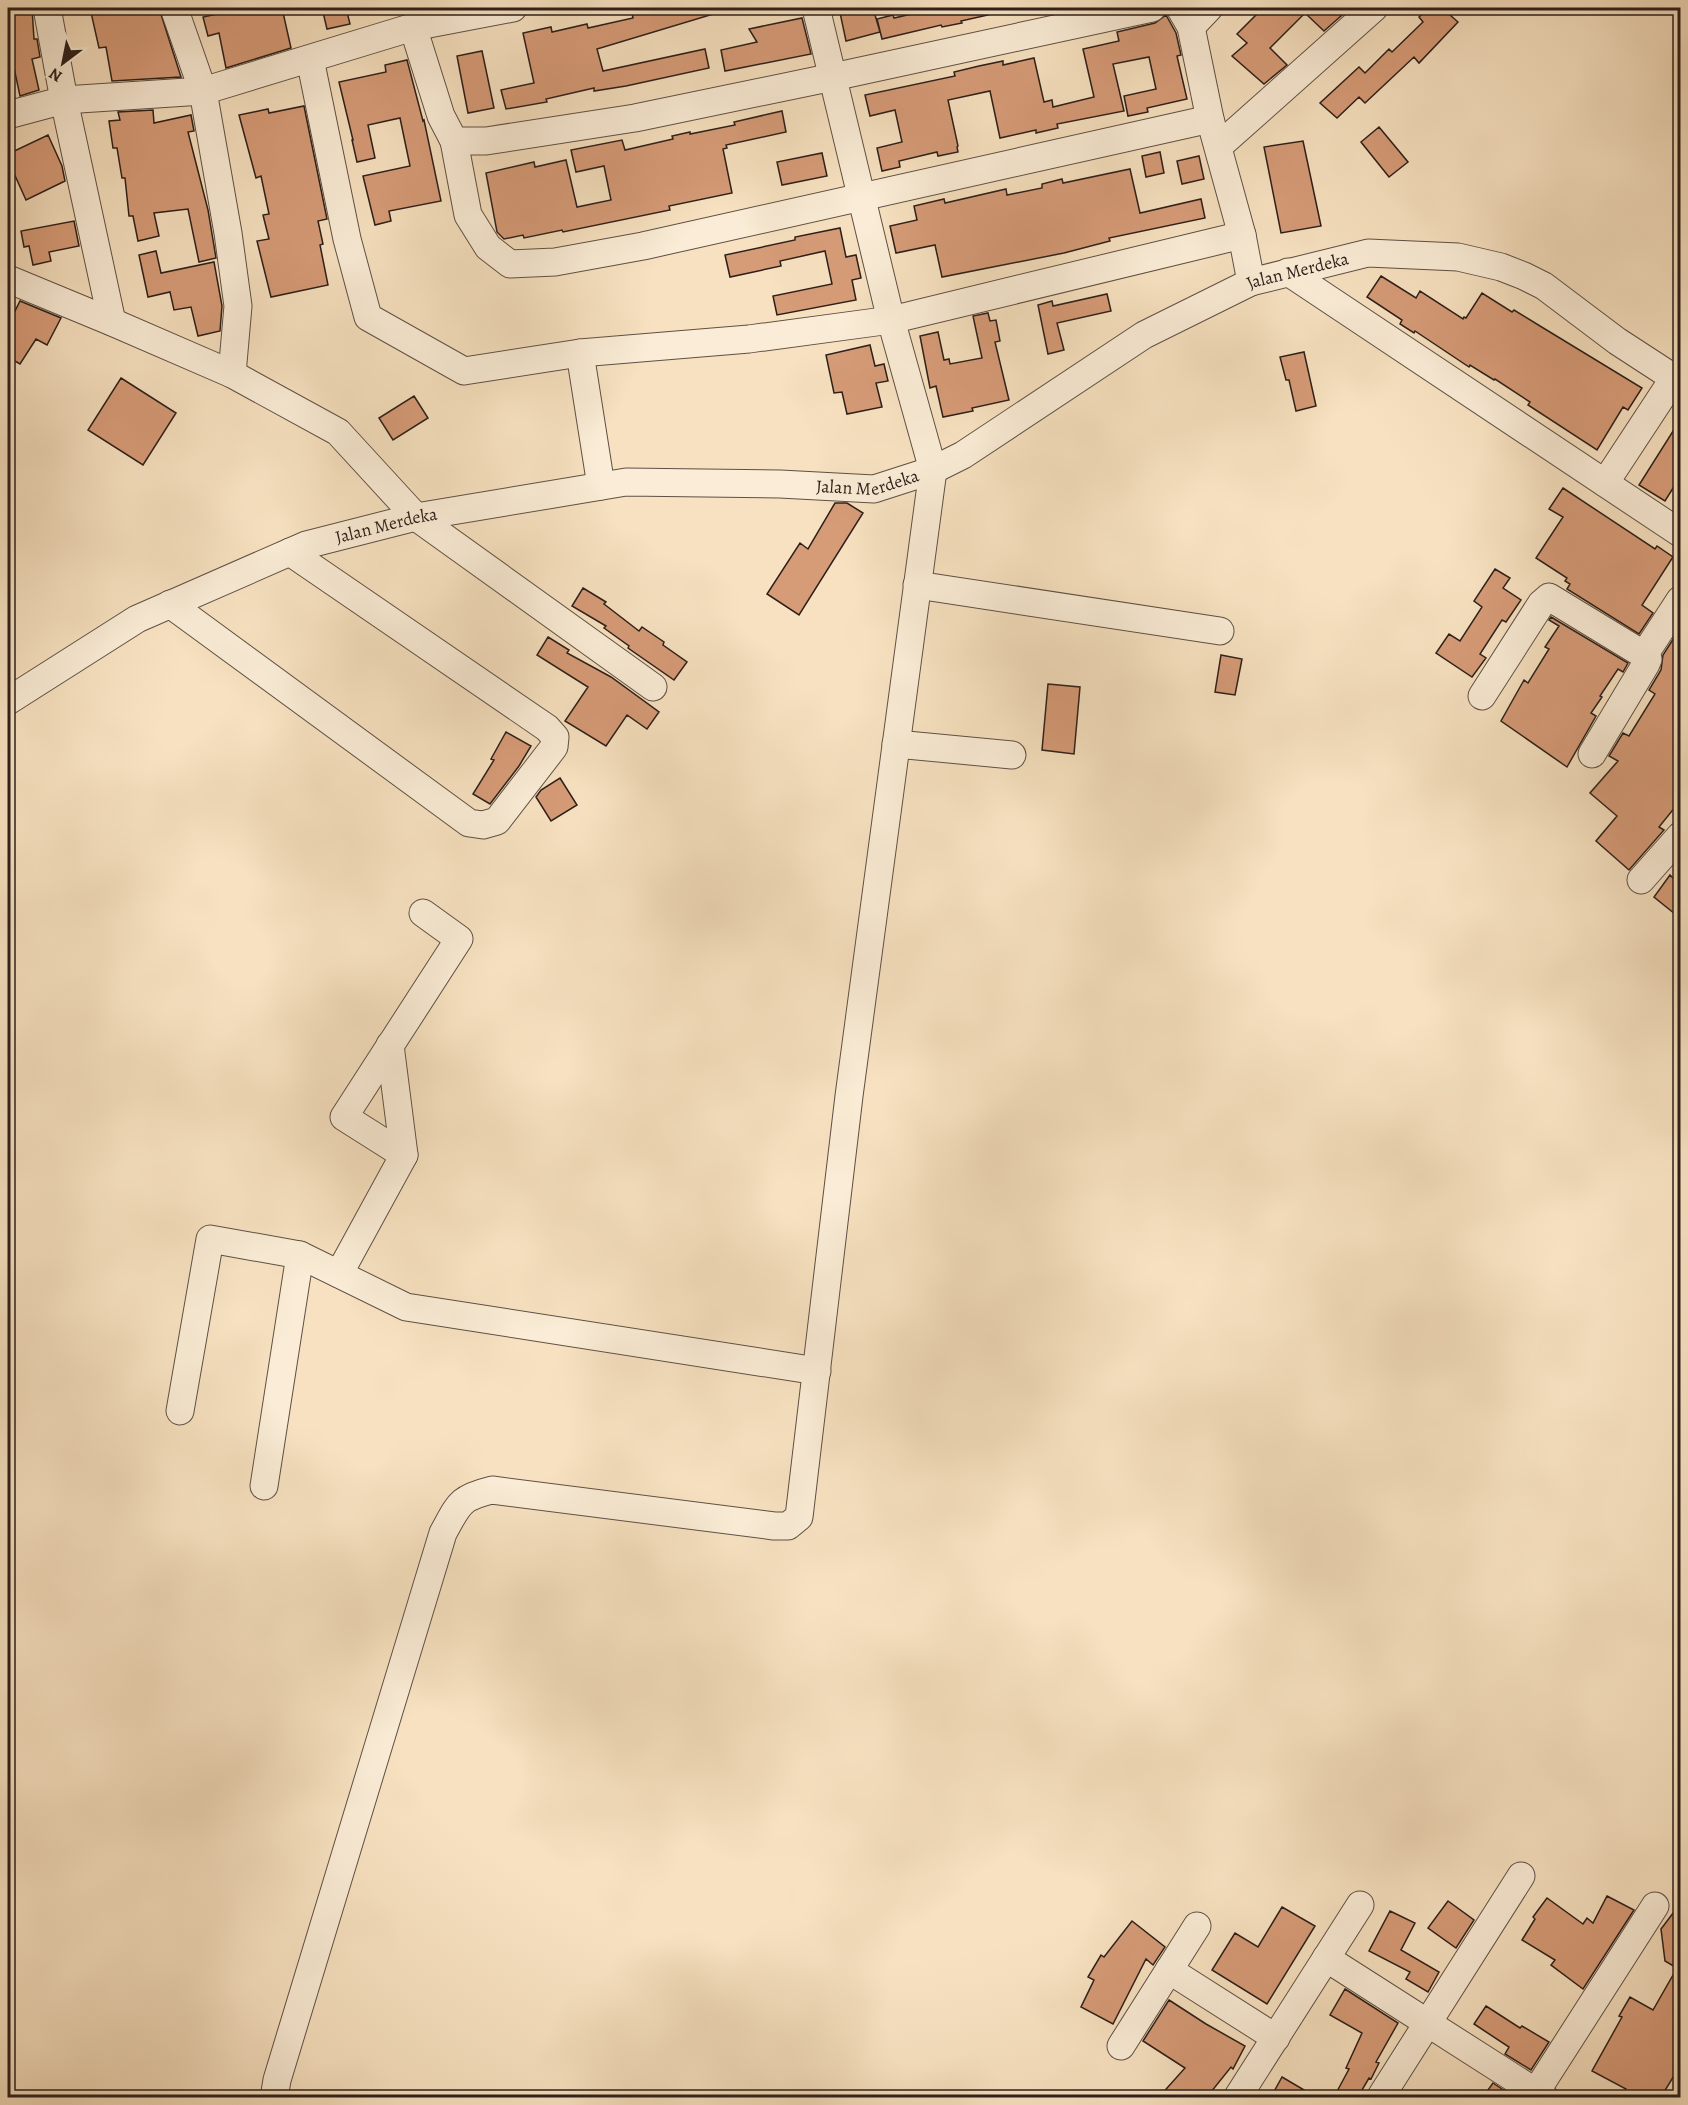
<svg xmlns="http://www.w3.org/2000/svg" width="1688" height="2105" viewBox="0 0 1688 2105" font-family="Alegreya,serif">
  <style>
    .building { fill: #d69b77; stroke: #2c1f1a; stroke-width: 1.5 }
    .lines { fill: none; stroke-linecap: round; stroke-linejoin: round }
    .minor-casing { stroke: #5f5044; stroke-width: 29 }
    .minor { stroke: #faecd6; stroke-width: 27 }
    .labels { text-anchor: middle; stroke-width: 6; stroke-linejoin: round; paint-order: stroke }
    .street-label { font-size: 18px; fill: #2c1f1a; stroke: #faecd6 }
  </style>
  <rect width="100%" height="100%" fill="#f7e1c0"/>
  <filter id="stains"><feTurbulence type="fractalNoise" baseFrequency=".00333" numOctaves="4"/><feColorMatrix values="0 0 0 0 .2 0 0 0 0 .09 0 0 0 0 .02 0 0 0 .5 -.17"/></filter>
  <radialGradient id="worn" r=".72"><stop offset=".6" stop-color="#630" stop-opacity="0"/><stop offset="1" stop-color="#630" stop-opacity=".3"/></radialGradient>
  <path class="building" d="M8,8H32L34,39H37L40,57L32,59L39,90L20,96L13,63L8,64Z
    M90,8H159L181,77L112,81L106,47L99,48Z
    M246,8H282L291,48L226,68L219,33L208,36L203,17Z
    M322,8H346L350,24L327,29Z
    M631,8H719L720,12L597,49L603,71L705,49L709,68L626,86L594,91V88L546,99L547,102L506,109L501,90L534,83L523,33L551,27L552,32L587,24L588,28L633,18Z
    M839,8H873L880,32L846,41Z
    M937,8H987L988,15L961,21L962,23L942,27L941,25L882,39L877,19L893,15L894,18Z
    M1263,8H1350L1324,31L1305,13L1270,48L1287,65L1264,84L1232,56L1247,43L1237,34Z
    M1429,8H1442L1458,22L1419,63L1414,57L1365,103L1359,97L1337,118L1320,103L1359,67L1365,73L1389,49L1392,52L1423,22L1419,17Z
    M1166,15L1176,33L1181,55L1177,56L1187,99L1147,108L1148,112L1128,116L1124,96L1156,89L1149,57L1113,64L1124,111L1057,124L1058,128L1036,133V130L1000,138L990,91L948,100L958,146L957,147L958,152L938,156L937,152L899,161L900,167L882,171L877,148L902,142L895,110L870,116L865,95L955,76L954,72L979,66L1003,61V65L1034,58L1044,102L1052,100L1053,107L1094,97L1083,49L1119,41L1117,32L1155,23Z
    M802,18L811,54L725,71L721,50L757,42L749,29Z
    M482,51L494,108L468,113L457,56Z
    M407,60L423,121L424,120L441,201L389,211L391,221L375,225L363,176L410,166L400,118L368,125L375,158L357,162L352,140H353L339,82L386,72L385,65Z
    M304,106L327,219L318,221L323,244L320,245L328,285L271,297L257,241L269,239L263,215L269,214L261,176L256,178L239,115L268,109L269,113Z
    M153,110L154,123L191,115L194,131L188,132L208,210L216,258L199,262L188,209L154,213L159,236L138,241L133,216H129L125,178H122L117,148H113L109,121L120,120L118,112Z
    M782,111L786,132L726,145L727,148L723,149L732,193L669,206L670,210L563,232L562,230L524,238L523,235L504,239L497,232L486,173L534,162L535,167L566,160L577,207L611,200L604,166L576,172L571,150L622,140L625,150L673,139L672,136L690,132V134L735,125L734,122Z
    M1379,127L1408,162L1389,177L1361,142Z
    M48,135L62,166L65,181L26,200L8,160V154Z
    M1303,141L1321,226L1281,233L1264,147Z
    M1160,152L1164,173L1146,177L1142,156Z
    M822,153L827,176L782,185L777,162Z
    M1199,156L1204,179L1182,184L1177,161Z
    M1130,169L1140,213L1201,199L1205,218L1109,238L1110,241L1064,253L942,277L935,245L896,253L890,226L917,220L914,206L944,199L945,203L1006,189L1007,195L1042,188V184L1062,179L1063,183Z
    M74,221L79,246L49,252L51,261L33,265L29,246L24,247L21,231Z
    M840,228L846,257L856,255L861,278L852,280L856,300L777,315L773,296L832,284L825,251L780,261L781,266L730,277L725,255L795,240V237Z
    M156,251L161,273L214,262L222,306L220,331L198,336L191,307L174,310L170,292L148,297L139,255Z
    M1381,276L1416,298L1420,291L1463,319L1464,317L1466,318L1482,293L1512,312L1514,310L1540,326L1642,388L1628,410L1623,407L1597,450L1528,405L1530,402L1495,379L1494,380L1470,365L1469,367L1415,331L1414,333L1400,324L1402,320L1367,297Z
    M1107,294L1111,311L1057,323L1064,350L1048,354L1038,305L1052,301L1053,306Z
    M20,301L61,318L47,345L36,339L20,364L8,357V325Z
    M988,313L990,321L996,320L1000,341L995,342L1009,400L972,408L973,411L943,417L936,386L930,388L920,336L938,332L944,360L949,359L950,364L982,358L973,316Z
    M870,345L875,366L884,364L888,381L876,383L882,407L847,414L842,392L834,393L826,355Z
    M1304,352L1316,406L1296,411L1289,380H1286L1280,357Z
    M121,378L176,413L143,465L88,430Z
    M414,396L428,418L393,440L379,418Z
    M1680,420V477L1665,501L1639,485Z
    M1563,488L1655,549L1657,546L1673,557L1642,605L1653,613L1639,634L1567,589L1570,584L1565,581L1567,578L1536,558L1563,517L1549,509Z
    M835,503H847L863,513L799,615L767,594L800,543L808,549Z
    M1495,569L1510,578L1503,588L1521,600L1506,622L1502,620L1480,654L1486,658L1472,677L1436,653L1449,634L1460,641L1482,607L1474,601Z
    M583,588L606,602L604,604L639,631L642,627L664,642L663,645L687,662L674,680L628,648L629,646L604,628L606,626L572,606Z
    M1551,617L1628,663L1623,672L1618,669L1600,696L1602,697L1591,713L1596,716L1567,767L1501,721L1524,680L1528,683L1549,649L1545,647L1559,626L1549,620Z
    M1679,630L1680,801L1659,827L1664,830L1629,870L1596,841L1617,816L1590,793L1618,761L1609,756L1623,733L1629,736L1655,694L1649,690L1661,670L1663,655Z
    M548,637L569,650L567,653L611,677L659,712L647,729L627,715L606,746L565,721L588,687L537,655Z
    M1221,655L1242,659L1235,695L1215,692Z
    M1048,684L1080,687L1074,754L1042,750Z
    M506,732L531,746L519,766L490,804L473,794L494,760L491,759Z
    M560,778L577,805L551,821L536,797L541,790Z
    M1670,875L1680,885V918L1654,897Z
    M1607,1896L1634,1910L1583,1989L1551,1965L1555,1960L1522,1940L1535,1919L1533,1917L1547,1898L1583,1924L1587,1918L1593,1923Z
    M1448,1901L1474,1920L1456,1948L1428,1928Z
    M1680,1904V2066L1661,2097H1620L1626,2089L1592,2071L1622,2017L1619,2016L1630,1997L1653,2010L1677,1968L1665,1961L1661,1929Z
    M1282,1907L1315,1926L1267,2004L1212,1970L1235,1933L1258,1947Z
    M1390,1911L1415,1923L1401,1950L1439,1972L1428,1992L1406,1979L1410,1972L1369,1951Z
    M1132,1921L1165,1947L1153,1965L1146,1959L1113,2024L1081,2007L1094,1980L1088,1977L1101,1955L1104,1957Z
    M1345,1989L1398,2023L1376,2062L1379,2063L1371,2079L1369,2078L1358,2097H1334L1349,2069L1346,2068L1362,2033L1330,2015Z
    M1169,2000L1206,2024L1245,2046L1233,2069L1231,2067L1207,2097H1159L1185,2068L1143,2041Z
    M1486,2006L1520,2028L1522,2026L1549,2042L1531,2070L1505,2054L1509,2047L1474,2024Z
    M1282,2077L1316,2097H1271Z
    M1493,2083L1514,2097H1483Z"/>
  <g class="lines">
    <defs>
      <g id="minor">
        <path d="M47,8L64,100L112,322"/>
        <path d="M174,8L203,91L228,233L238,306L232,374"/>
        <path d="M1180,8L1191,27L1210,119L1242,235L1251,282"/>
        <path d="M413,27L441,116L454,141H486L635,118L833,77L1152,8"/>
        <path d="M1191,27L1209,8"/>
        <path d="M310,59L347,239L368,317L464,371L580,353L749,339L891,320L1242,235"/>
        <path d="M8,115L64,100L203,91L413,27L513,8"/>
        <path d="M454,141L468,215L488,247L510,264L555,262L643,246L1210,119"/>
        <path d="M1219,146L1374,8"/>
        <path d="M1288,272L1680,533"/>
        <path d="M8,279L112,322L232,374L338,432L416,517L653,687"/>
        <path d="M580,353L601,486"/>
        <path d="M1605,483L1674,378"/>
        <path d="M917,585L1220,631"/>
        <path d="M170,604L469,823L483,825L497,821L554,747L555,737L547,728L290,552"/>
        <path d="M1482,696L1541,604L1549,597L1641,653L1645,652L1648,649L1680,600"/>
        <path id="s1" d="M8,701L137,619L306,545L416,517L626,482L780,484L874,489L933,470L963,455L1144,335L1251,282L1368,253L1458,257L1501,267L1524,276L1544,286L1617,341L1680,382"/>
        <path d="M896,744L1012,755"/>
        <path d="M1592,754L1646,664L1648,659L1645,652"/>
        <path d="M1641,880L1680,836"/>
        <path d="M390,1045L404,1155"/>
        <path d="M339,1274L404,1155L344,1117L459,939L423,913"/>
        <path d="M180,1411L210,1239L300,1255L406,1307L817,1371"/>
        <path d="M264,1486L300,1255"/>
        <path d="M1326,1958L1545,2098"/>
        <path d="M1169,1970L1276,2038"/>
        <path d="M1121,2046L1197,1926"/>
        <path d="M274,2098L277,2080L443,1533C459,1504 459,1498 492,1490L774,1526H788L799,1517L849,1096L933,470L891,320L816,8"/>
        <path d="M1237,2098L1360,1905"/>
        <path d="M1380,2098L1521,1876"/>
        <path d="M1532,2098L1655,1906"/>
      </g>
    </defs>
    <use href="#minor" class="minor-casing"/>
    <use href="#minor" class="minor"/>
  </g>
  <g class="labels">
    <g class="street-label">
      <text dy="6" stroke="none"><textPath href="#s1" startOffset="1392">Jalan Merdeka</textPath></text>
      <text dy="6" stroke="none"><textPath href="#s1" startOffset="906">Jalan Merdeka</textPath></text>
      <text dy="6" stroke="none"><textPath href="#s1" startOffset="420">Jalan Merdeka</textPath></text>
    </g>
  </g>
  <rect width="1688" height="2105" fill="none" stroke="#f7e1c0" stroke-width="30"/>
  <rect x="9" y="9" width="1670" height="2087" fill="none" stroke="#2c1f1a" stroke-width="3"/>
  <rect x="15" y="15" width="1658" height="2075" fill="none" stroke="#2c1f1a" stroke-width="1.5"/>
  <g transform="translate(63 63) rotate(212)" stroke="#faecd6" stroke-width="4.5" paint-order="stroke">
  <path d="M0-4.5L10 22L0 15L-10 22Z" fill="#2c1f1a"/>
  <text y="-9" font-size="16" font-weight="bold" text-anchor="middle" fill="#2c1f1a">N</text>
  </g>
  <rect width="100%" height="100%" filter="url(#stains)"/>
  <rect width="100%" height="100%" fill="url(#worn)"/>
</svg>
